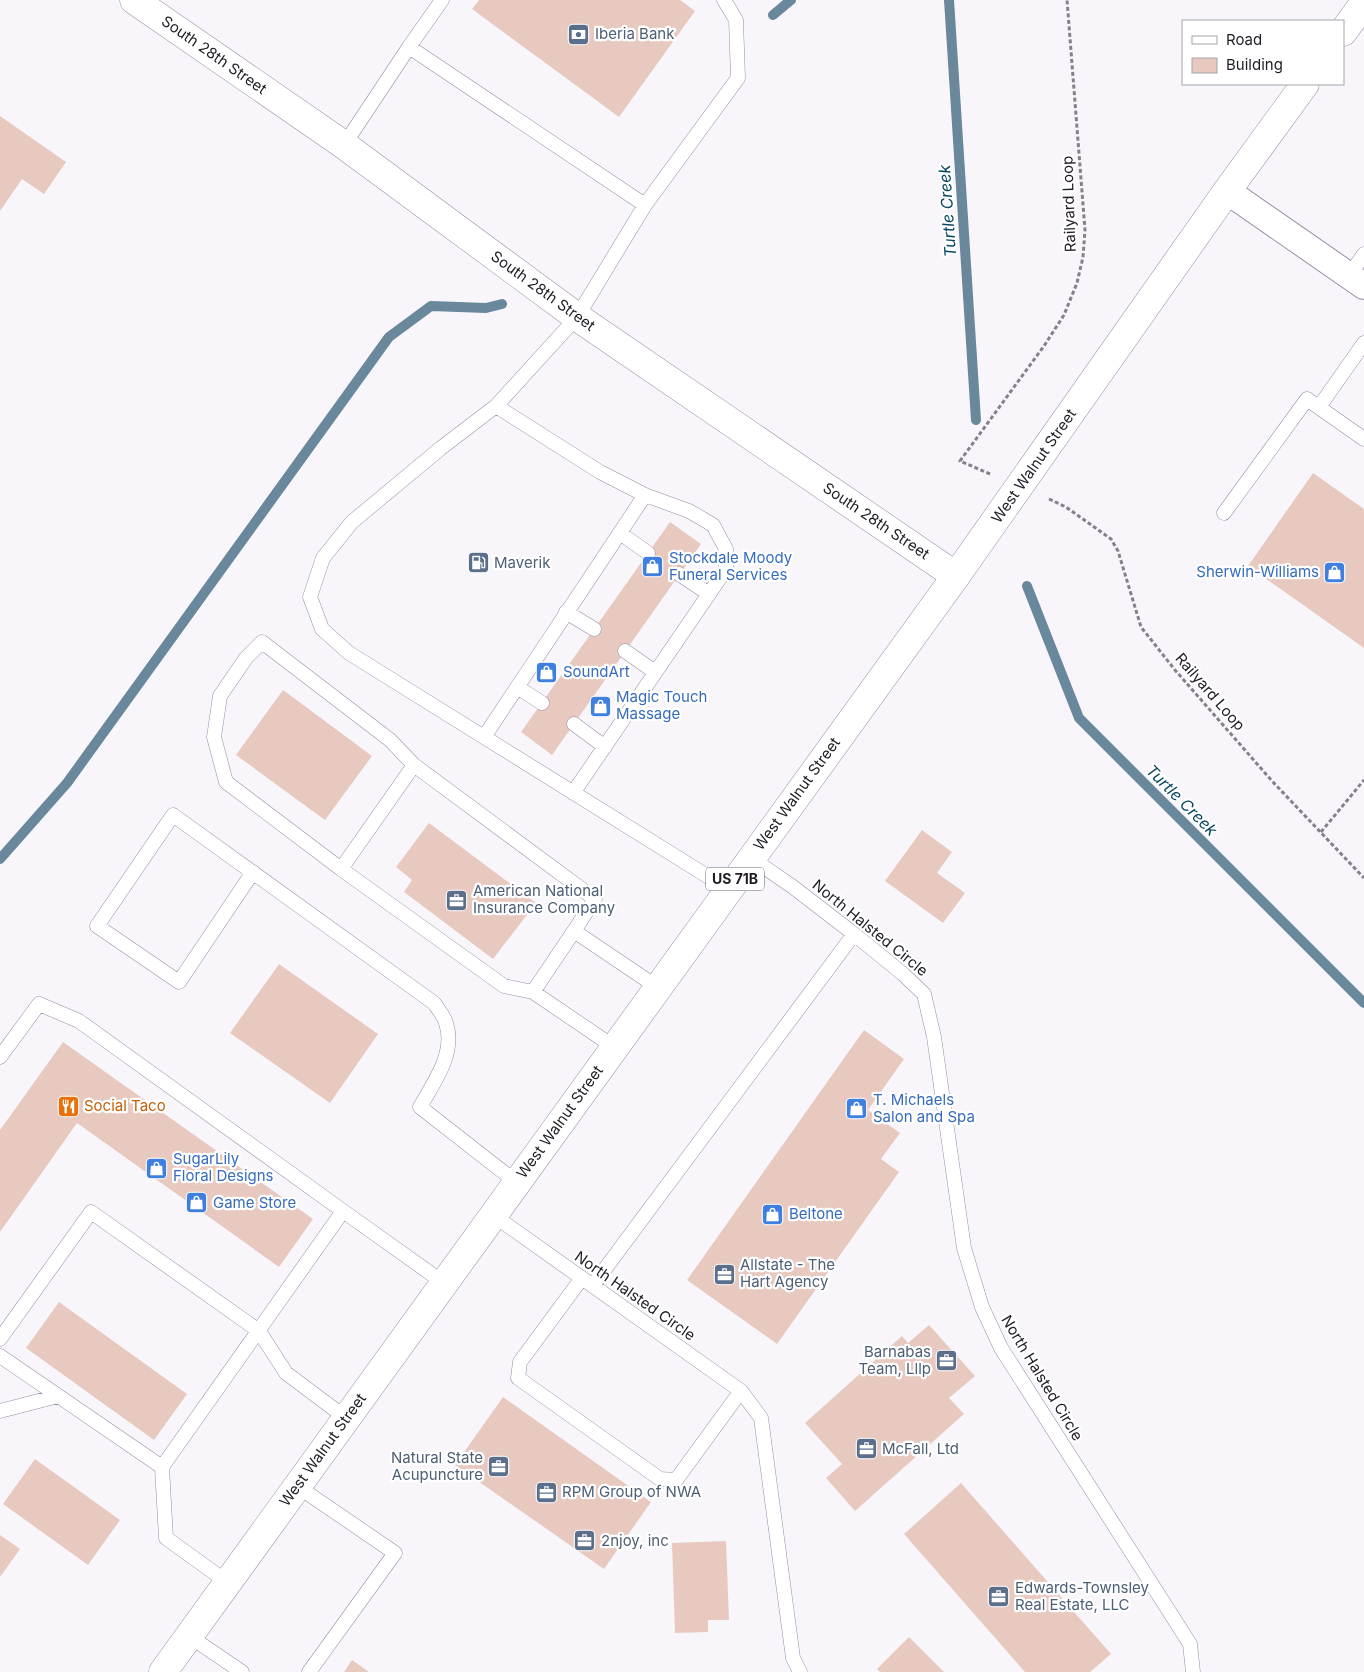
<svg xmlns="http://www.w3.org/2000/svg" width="1364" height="1672" viewBox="0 0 1364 1672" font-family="Inter,sans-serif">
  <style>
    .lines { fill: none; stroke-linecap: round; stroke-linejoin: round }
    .stream { stroke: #69889b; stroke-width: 10 }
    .building { fill: #e8c9c0 }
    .service-casing { stroke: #998ca4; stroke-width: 15 }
    .minor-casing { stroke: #998ca4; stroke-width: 28 }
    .tertiary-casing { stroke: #998ca4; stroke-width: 29 }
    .primary-casing { stroke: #998ca4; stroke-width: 29 }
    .path { stroke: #858188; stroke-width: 3; stroke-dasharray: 4 2.5; stroke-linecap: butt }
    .service { stroke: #fff; stroke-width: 14 }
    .minor { stroke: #fff; stroke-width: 26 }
    .tertiary { stroke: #fff; stroke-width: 28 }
    .primary { stroke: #fff; stroke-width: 28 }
    .labels { text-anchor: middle; stroke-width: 4.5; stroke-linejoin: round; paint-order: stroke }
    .shield { fill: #fff; stroke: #635f66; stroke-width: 1 }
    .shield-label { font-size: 14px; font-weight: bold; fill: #201b24 }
    .service-label { font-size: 15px; fill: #4e5e75; stroke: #fff; text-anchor: start }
    .street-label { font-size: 15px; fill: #201b24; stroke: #fff }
    .shop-label { font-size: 15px; fill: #366cbe; stroke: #fff; text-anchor: start }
    .food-label { font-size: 15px; fill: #c56008; stroke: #fff; text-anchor: start }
    .water-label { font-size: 16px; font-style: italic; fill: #08465f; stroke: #fff }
  </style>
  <rect width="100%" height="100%" fill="#f9f6fb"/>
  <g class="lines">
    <path class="stream" d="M949,0L976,420
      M773,15L791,0
      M1027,586L1079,718L1364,1003
      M0,859L67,783L389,337L431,306L486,308L502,304"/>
  </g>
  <path class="building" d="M479,0H680L695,11L619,117L472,9Z
    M0,116L66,162L44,194L22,179L0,211Z
    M1313,473L1364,509V648L1248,566Z
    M670,522L701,544L552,755L521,732Z
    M283,690L372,756L325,820L236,755Z
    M429,823L536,903L493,959L404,892L412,880L396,867Z
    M922,830L952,852L937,873L965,893L943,923L885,881Z
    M279,964L378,1034L330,1103L230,1033Z
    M864,1030L904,1059L868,1110L900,1133L881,1159L899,1172L777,1344L687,1280Z
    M63,1042L313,1219L279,1267L77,1123L0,1232V1130Z
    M59,1302L187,1394L154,1440L26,1348Z
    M929,1325L975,1376L949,1398L964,1414L855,1511L826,1478L842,1464L805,1423L902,1336L908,1343Z
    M503,1397L651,1502L604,1569L455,1465Z
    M35,1459L120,1520L88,1565L3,1504Z
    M961,1483L1111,1654L1090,1672H1025L904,1534Z
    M0,1535L20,1549L0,1577Z
    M726,1541L729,1620H708V1632L675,1633L672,1543Z
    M909,1637L944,1672H880L877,1669Z
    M352,1660L369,1672H344Z"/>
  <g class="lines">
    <defs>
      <path id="service" d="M409,47L442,0
        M344,145L409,47L645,205L577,317L496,406L441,448L352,522L323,558L310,597L322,629L349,653L728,889
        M645,205L738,78L736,20L724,0
        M1349,276L1364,254
        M496,406L600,472L645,495L689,511L713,525L726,549V569L573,793
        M1319,407L1364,343
        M1224,513L1307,399L1364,439
        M620,533L648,553
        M679,574L709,594
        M566,612L594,629
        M625,651L655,672
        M517,687L542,703
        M574,724L605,747
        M484,737L645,495
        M751,858L793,887L854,934L903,974L924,994L934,1037L964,1248L982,1307L1001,1348L1190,1644L1193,1672
        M341,869L226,782L214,737L220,696L246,658L262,642L390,740L414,765
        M253,872L179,982L97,926L173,815L434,1003C438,1009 444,1016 446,1023C456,1053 434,1082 420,1107L516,1182
        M574,931L533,992L504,986L341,869L414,765L595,899L574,931L657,987
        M533,992L614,1047
        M0,1057L39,1004L79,1021L343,1211L162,1467L0,1356
        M343,1211L444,1283
        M493,1215L741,1391L761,1418L793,1658L800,1672
        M582,1278L520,1362L518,1378L660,1479L676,1480L741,1391
        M593,1285L854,934
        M0,1339L91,1212L259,1331L286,1373L346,1418
        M0,1411L58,1396
        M162,1467L166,1538L227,1582
        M297,1486L395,1553L309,1672
        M189,1636L242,1672"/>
      <path id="minor" d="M1227,191L1364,286"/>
      <path id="tertiary" d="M134,0L344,145L577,317L956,576"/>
      <path id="primary" d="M1343,32L1364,3
        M163,1672L956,576L1227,191L1305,84"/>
    </defs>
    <use href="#service" class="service-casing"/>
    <use href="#minor" class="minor-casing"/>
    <use href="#tertiary" class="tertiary-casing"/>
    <use href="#primary" class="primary-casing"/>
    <path class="path" d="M990,474L960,461L1044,346L1064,315L1077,283L1083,257L1085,230L1067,0
      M1049,499L1066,507L1111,539L1118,551L1141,627L1175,670L1272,781L1364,878
      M1321,832L1364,780"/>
    <use href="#service" class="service"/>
    <use href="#minor" class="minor"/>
    <use href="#tertiary" class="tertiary"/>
    <use href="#primary" class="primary"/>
  </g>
  <defs>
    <symbol id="bank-square" viewBox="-11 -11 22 22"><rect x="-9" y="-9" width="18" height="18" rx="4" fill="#5c6f8a" stroke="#fff"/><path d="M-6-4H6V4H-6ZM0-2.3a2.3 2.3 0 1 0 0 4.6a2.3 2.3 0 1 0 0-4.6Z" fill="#fff"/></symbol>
    <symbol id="fuel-square" viewBox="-11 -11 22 22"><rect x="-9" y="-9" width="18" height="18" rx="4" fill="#5c6f8a" stroke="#fff"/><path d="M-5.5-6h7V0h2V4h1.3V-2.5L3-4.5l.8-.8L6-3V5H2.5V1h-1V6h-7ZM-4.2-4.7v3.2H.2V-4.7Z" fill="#fff"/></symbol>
    <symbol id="shop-square" viewBox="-11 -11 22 22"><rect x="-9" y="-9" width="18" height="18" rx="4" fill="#3f7fe0" stroke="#fff"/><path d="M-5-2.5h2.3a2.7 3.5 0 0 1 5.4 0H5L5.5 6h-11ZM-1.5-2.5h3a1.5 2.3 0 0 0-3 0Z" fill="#fff"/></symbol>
    <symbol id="office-square" viewBox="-11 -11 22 22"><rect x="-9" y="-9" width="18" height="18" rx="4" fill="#5c6f8a" stroke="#fff"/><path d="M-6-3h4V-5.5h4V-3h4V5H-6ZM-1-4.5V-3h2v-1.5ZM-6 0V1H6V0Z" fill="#fff"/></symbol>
    <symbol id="restaurant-square" viewBox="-11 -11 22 22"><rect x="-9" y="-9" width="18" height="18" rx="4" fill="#e8710a" stroke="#fff"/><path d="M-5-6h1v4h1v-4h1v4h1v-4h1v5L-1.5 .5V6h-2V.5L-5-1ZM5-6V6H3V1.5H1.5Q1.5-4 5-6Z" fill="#fff"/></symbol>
  </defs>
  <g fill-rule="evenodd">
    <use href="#bank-square" x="566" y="22" width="25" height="25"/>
    <use href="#fuel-square" x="466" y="550" width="25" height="25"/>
    <use href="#shop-square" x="640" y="554" width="25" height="25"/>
    <use href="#shop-square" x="1322" y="560" width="25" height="25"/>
    <use href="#shop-square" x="534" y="660" width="25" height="25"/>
    <use href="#shop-square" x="588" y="694" width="25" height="25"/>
    <use href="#office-square" x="444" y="888" width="25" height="25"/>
    <use href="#restaurant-square" x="56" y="1094" width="25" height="25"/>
    <use href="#shop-square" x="844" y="1096" width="25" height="25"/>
    <use href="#shop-square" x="144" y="1156" width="25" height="25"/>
    <use href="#shop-square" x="184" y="1190" width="25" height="25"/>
    <use href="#shop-square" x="760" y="1202" width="25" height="25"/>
    <use href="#office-square" x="712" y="1262" width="25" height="25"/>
    <use href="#office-square" x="934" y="1348" width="25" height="25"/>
    <use href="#office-square" x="854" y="1436" width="25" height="25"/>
    <use href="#office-square" x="486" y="1454" width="25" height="25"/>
    <use href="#office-square" x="534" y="1480" width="25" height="25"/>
    <use href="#office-square" x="572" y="1528" width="25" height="25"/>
    <use href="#office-square" x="986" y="1584" width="25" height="25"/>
  </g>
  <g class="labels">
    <rect class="shield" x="706" y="867.5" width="58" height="23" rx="4"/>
    <g class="shield-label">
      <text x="735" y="884">US 71B</text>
    </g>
    <g class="service-label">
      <text x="595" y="39">Iberia Bank</text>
      <text x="494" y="568">Maverik</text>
      <text x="473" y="896">American National<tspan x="473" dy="17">Insurance Company</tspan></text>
      <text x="740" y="1270">Allstate - The<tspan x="740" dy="17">Hart Agency</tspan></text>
      <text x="931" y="1357" text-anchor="end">Barnabas<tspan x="931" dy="17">Team, Lllp</tspan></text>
      <text x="882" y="1454">McFall, Ltd</text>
      <text x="483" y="1463" text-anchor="end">Natural State<tspan x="483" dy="17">Acupuncture</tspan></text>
      <text x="562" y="1497">RPM Group of NWA</text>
      <text x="601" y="1546">2njoy, inc</text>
      <text x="1015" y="1593">Edwards-Townsley<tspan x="1015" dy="17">Real Estate, LLC</tspan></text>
    </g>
    <g class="street-label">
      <text transform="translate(214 55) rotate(35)" y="5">South 28th Street</text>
      <text transform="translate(1069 204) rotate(-92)" y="5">Railyard Loop</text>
      <text transform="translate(543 291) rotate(36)" y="5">South 28th Street</text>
      <text transform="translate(1034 466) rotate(-55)" y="5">West Walnut Street</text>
      <text transform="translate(876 521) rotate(34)" y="5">South 28th Street</text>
      <text transform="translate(1210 692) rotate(49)" y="5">Railyard Loop</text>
      <text transform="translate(797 794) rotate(-54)" y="5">West Walnut Street</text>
      <text transform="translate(870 928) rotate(39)" y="5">North Halsted Circle</text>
      <text transform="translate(560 1122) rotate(-54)" y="5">West Walnut Street</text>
      <text transform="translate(635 1296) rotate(35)" y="5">North Halsted Circle</text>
      <text transform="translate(1042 1378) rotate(59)" y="5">North Halsted Circle</text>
      <text transform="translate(323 1450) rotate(-54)" y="5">West Walnut Street</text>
    </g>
    <g class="shop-label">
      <text x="669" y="563">Stockdale Moody<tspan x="669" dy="17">Funeral Services</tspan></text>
      <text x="1319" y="577" text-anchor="end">Sherwin-Williams</text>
      <text x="563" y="677">SoundArt</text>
      <text x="616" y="702">Magic Touch<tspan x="616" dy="17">Massage</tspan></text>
      <text x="873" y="1105">T. Michaels<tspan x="873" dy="17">Salon and Spa</tspan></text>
      <text x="173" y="1164">SugarLily<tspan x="173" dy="17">Floral Designs</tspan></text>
      <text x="213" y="1208">Game Store</text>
      <text x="789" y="1219">Beltone</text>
    </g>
    <g class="food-label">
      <text x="84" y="1111">Social Taco</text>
    </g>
    <g class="water-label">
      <text transform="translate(947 211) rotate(-94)" y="6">Turtle Creek</text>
      <text transform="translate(1182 800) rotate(45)" y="6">Turtle Creek</text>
    </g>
  </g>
  <rect x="1182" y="20" width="162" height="65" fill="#ffffff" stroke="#a6a4a7"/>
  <rect x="1192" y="36" width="25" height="8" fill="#ffffff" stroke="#a6a4a7"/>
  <text x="1226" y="45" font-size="15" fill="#201b24">Road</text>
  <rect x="1192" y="58" width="25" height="15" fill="#e8c9c0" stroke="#a6a4a7"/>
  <text x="1226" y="70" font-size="15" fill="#201b24">Building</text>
</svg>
